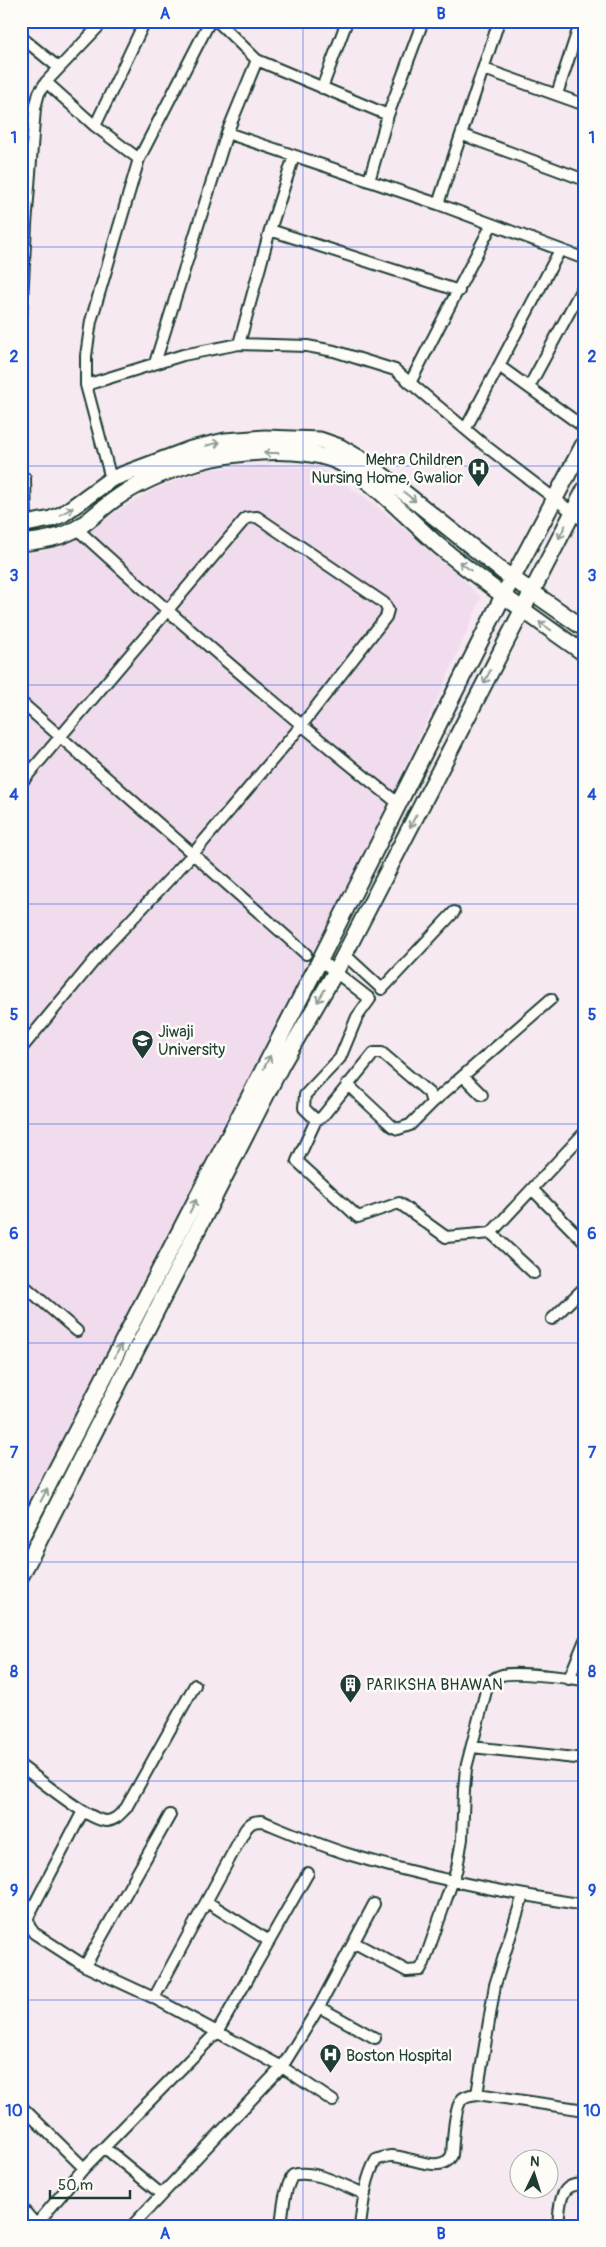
<svg xmlns="http://www.w3.org/2000/svg" width="606" height="2247" viewBox="0 0 606 2247" font-family="Pangolin,sans-serif">
  <style>
    .built { fill: #f1dcee }
    .lines { fill: none; stroke-linecap: round; stroke-linejoin: round }
    .minor-casing { stroke: #1f3d34; stroke-width: 14 }
    .secondary-casing { stroke: #1f3d34; stroke-width: 19 }
    .minor { stroke: #fdfcf7; stroke-width: 10 }
    .secondary { stroke: #fdfcf7; stroke-width: 15 }
    .oneway { stroke: #8e9c96 }
    .grid { fill: none; stroke: #1d4ed8; stroke-width: 1; stroke-opacity: 0.55 }
    .labels { text-anchor: middle; stroke-width: 5; stroke-linejoin: round; paint-order: stroke }
    .poi-label { font-size: 16px; fill: #1f3d34; stroke: #fdfcf7; text-anchor: start }
    .neatline { fill: none; stroke: #1d4ed8; stroke-width: 2 }
    .grid-label { font-size: 16px; text-anchor: middle; font-weight: bold; fill: #1d4ed8 }
  </style>
  <rect width="100%" height="100%" fill="#f6e9f2"/>
  <filter id="ink" filterUnits="userSpaceOnUse"><feTurbulence type="fractalNoise" baseFrequency=".02" numOctaves="2"/><feDisplacementMap in="SourceGraphic" scale="10" xChannelSelector="R" yChannelSelector="G"/><feConvolveMatrix kernelMatrix="1 2 1 2 8 2 1 2 1" color-interpolation-filters="sRGB"/></filter>
  <g filter="url(#ink)">
    <path class="built" d="M259,465L320,468L365,497L443,559L481,598L440,694L374,833L221,1142L98,1371L21,1523V554L47,550L80,538L112,514L155,489L203,470Z"/>
    <g class="lines">
      <defs>
        <path id="minor" d="M217,21L257,60L388,115L369,181
          M21,37L59,68
          M484,69L585,105
          M46,82L95,126L139,159
          M322,88L347,21
          M557,94L581,21
          M388,115L423,21
          M95,126L145,21
          M227,133L438,204L585,259
          M463,135L585,180
          M438,204L499,21
          M270,230L459,291
          M21,320L26,225L35,108L39,93L46,82L100,25
          M239,344L270,230L294,156
          M155,363L227,133L257,60
          M499,366L585,428
          M410,383L492,224
          M86,385L183,355L239,344L307,346L334,351L395,370L483,444L585,522
          M529,387L585,283
          M466,428L560,250
          M25,478L26,525
          M111,479L86,385V356L91,321L139,159L210,21
          M77,529C181,624 288,716 399,804
          M21,702L306,954
          M21,783L246,518L257,517L384,603L388,610L386,617L301,726L192,855L103,950L21,1049
          M344,954L382,989L454,912
          M320,960L370,999L357,1017L340,1058L305,1095L304,1108L316,1120L322,1117L374,1053H382L429,1093L432,1103
          M463,1076L482,1095
          M347,1084L392,1126L398,1129L410,1125L432,1103L551,999
          M316,1120L297,1161L358,1217L399,1203L446,1237L491,1233
          M533,1190L585,1243
          M534,1273L491,1233L585,1132
          M21,1283L77,1331
          M552,1319L585,1287
          M569,1679L585,1640
          M472,1747L585,1759
          M21,1766C38,1778 90,1822 107,1821C116,1820 120,1814 126,1808L195,1685
          M83,1811L28,1917L29,1926L34,1933L85,1966L170,1815
          M207,1902L269,1941
          M355,1943L407,1971L420,1970L424,1963L457,1868L462,1839L464,1790L466,1768L487,1687C491,1681 494,1677 502,1675C518,1671 566,1678 585,1680
          M85,1966L154,1998L245,1830C250,1823 253,1821 262,1821C291,1833 321,1846 351,1855C427,1878 506,1893 585,1905
          M154,1998L282,2067L333,2101
          M319,2007L375,2038
          M477,2094L495,1985L523,1895
          M21,2106L84,2168
          M105,2148L161,2194
          M35,2226L84,2168L218,2031L308,1873
          M132,2226L282,2067L319,2007L374,1904
          M281,2226C283,2209 284,2190 293,2175C315,2169 344,2186 365,2194
          M360,2226C363,2204 365,2179 376,2160C381,2158 387,2156 392,2156C409,2156 442,2175 452,2155C453,2142 454,2108 462,2099C466,2095 471,2095 477,2094L585,2110
          M558,2226C560,2206 558,2181 585,2185"/>
        <path id="secondary" d="M21,525L51,519L63,514L111,479L191,449L225,441L265,438L320,440L340,447L366,462L502,571L585,629
          M21,543C40,541 63,538 79,527C93,518 104,506 118,497C140,482 167,471 193,463C231,452 293,446 331,459C364,470 411,522 439,546C486,585 536,619 585,654
          M21,1538L320,960L503,596L585,442
          M21,1576L282,1064L336,971L585,489
          M21,2211L34,2226"/>
      </defs>
      <use href="#minor" class="minor-casing"/>
      <use href="#secondary" class="secondary-casing"/>
      <use href="#minor" class="minor"/>
      <use href="#secondary" class="secondary"/>
    </g>
    <defs><path id="oneway-shaft" d="M-6 0H5M1.5-3L5.5 0L1.5 3" fill="none" stroke-width="1.6" stroke-linecap="round" stroke-linejoin="round" transform="scale(1.25)"/></defs>
    <g class="oneway">
      <use href="#oneway-shaft" transform="translate(213 444) rotate(-13)"/>
      <use href="#oneway-shaft" transform="translate(271 453) rotate(180)"/>
      <use href="#oneway-shaft" transform="translate(410 497) rotate(39)"/>
      <use href="#oneway-shaft" transform="translate(67 511) rotate(-30)"/>
      <use href="#oneway-shaft" transform="translate(562 532) rotate(117)"/>
      <use href="#oneway-shaft" transform="translate(465 566) rotate(-143)"/>
      <use href="#oneway-shaft" transform="translate(545 626) rotate(-145)"/>
      <use href="#oneway-shaft" transform="translate(487 677) rotate(117)"/>
      <use href="#oneway-shaft" transform="translate(413 821) rotate(117)"/>
      <use href="#oneway-shaft" transform="translate(321 996) rotate(120)"/>
      <use href="#oneway-shaft" transform="translate(267 1062) rotate(-63)"/>
      <use href="#oneway-shaft" transform="translate(193 1206) rotate(-63)"/>
      <use href="#oneway-shaft" transform="translate(118 1351) rotate(-63)"/>
      <use href="#oneway-shaft" transform="translate(44 1495) rotate(-63)"/>
    </g>
  </g>
  <path class="grid" d="M303,21V2226M21,247H585M21,466H585M21,685H585M21,904H585M21,1124H585M21,1343H585M21,1562H585M21,1781H585M21,2000H585"/>
  <defs>
    <symbol id="hospital-pin" viewBox="-11 -11 22 30"><path d="M0 17L-7.5 6A9.5 9.5 0 1 1 7.5 6Z" fill="#1f3d34" stroke="#fdfcf7"/><path d="M-5-5h3v3.5h4V-5h3V5h-3V1.5h-4V5h-3Z" fill="#fff"/></symbol>
    <symbol id="university-pin" viewBox="-11 -11 22 30"><path d="M0 17L-7.5 6A9.5 9.5 0 1 1 7.5 6Z" fill="#1f3d34" stroke="#fdfcf7"/><path d="M0-5L7-2L0 1L-7-2ZM-4 1L0 2.5L4 1V4Q0 6-4 4Z" fill="#fff"/></symbol>
    <symbol id="building-pin" viewBox="-11 -11 22 30"><path d="M0 17L-7.5 6A9.5 9.5 0 1 1 7.5 6Z" fill="#1f3d34" stroke="#fdfcf7"/><path d="M-4-6H4V6H1V3H-1V6H-4ZM-2.5-4.3h1.7v1.8h-1.7ZM.8-4.3h1.7v1.8H.8ZM-2.5-1h1.7V.8h-1.7ZM.8-1h1.7V.8H.8Z" fill="#fff"/></symbol>
  </defs>
  <g fill-rule="evenodd">
    <use href="#hospital-pin" x="466" y="456" width="25" height="34"/>
    <use href="#university-pin" x="130" y="1028" width="25" height="34"/>
    <use href="#building-pin" x="338" y="1672" width="25" height="34"/>
    <use href="#hospital-pin" x="318" y="2042" width="25" height="34"/>
  </g>
  <g class="labels">
    <g class="poi-label">
      <text x="463" y="465" text-anchor="end">Mehra Children<tspan x="463" dy="18">Nursing Home, Gwalior</tspan></text>
      <text x="158" y="1037">Jiwaji<tspan x="158" dy="18">University</tspan></text>
      <text x="366" y="1690">PARIKSHA BHAWAN</text>
      <text x="346" y="2061">Boston Hospital</text>
    </g>
  </g>
  <rect width="606" height="2247" fill="none" stroke="#fdfcf7" stroke-width="55"/>
  <g transform="translate(534 2174) rotate(4)"><circle r="24" fill="#fdfcf7" stroke="#a4b0a9"/>
  <path d="M0-4L9 19L0 12L-9 19Z" fill="#1f3d34"/>
  <text y="-8" font-size="14" font-weight="bold" text-anchor="middle" fill="#1f3d34">N</text>
  </g>
  <path d="M50 2190v8h80v-8" fill="none" stroke="#1f3d34" stroke-width="2.5"/>
  <text x="58" y="2190" font-size="15" fill="#1f3d34" stroke="#fdfcf7" stroke-width="4" paint-order="stroke">50 m</text>
  <rect x="28" y="28" width="550" height="2192" class="neatline"/>
  <g class="grid-label">
    <text x="165" y="19">A</text>
    <text x="441" y="19">B</text>
    <text x="14" y="143">1</text>
    <text x="592" y="143">1</text>
    <text x="14" y="362">2</text>
    <text x="592" y="362">2</text>
    <text x="14" y="581">3</text>
    <text x="592" y="581">3</text>
    <text x="14" y="800">4</text>
    <text x="592" y="800">4</text>
    <text x="14" y="1020">5</text>
    <text x="592" y="1020">5</text>
    <text x="14" y="1239">6</text>
    <text x="592" y="1239">6</text>
    <text x="14" y="1458">7</text>
    <text x="592" y="1458">7</text>
    <text x="14" y="1677">8</text>
    <text x="592" y="1677">8</text>
    <text x="14" y="1896">9</text>
    <text x="592" y="1896">9</text>
    <text x="14" y="2116">10</text>
    <text x="592" y="2116">10</text>
    <text x="165" y="2239">A</text>
    <text x="441" y="2239">B</text>
  </g>
</svg>
